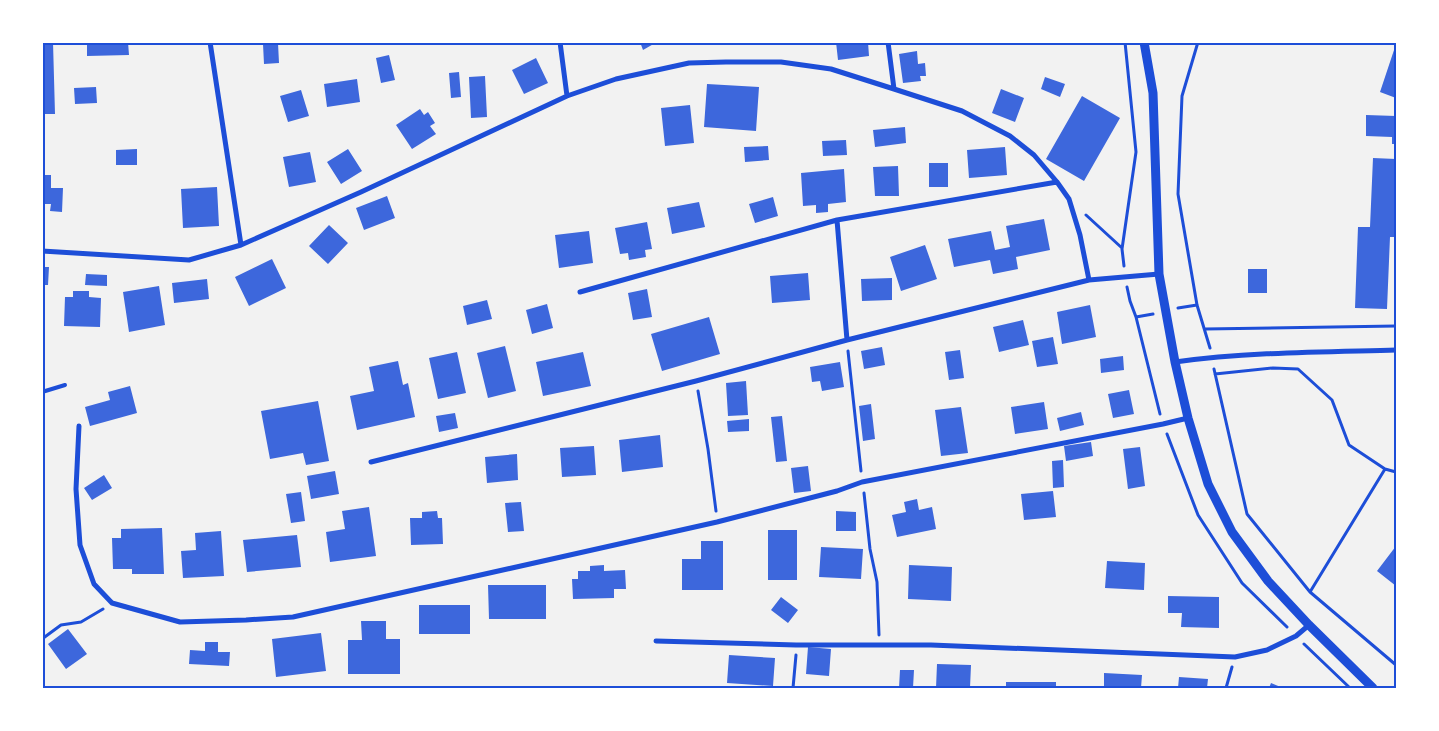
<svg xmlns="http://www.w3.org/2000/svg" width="1439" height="731" viewBox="0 0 1439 731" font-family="Commissioner,sans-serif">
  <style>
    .building { fill: #3d67dc }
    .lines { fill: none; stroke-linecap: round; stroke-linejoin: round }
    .path { stroke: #1d4ed8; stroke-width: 3 }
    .service { stroke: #1d4ed8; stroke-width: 4 }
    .minor { stroke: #1d4ed8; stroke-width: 5 }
    .tertiary { stroke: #1d4ed8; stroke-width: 9 }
    .neatline { fill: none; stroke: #1d4ed8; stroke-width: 2 }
  </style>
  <rect width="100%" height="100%" fill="#f2f2f2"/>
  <path class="building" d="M42,42H53L55,114H42Z
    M87,42H128L129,55L87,56Z
    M640,42H657L643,50Z
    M836,42H868L869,56L838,60Z
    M278,43L279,63L264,64L263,44Z
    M1396,44V98L1380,92Z
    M917,51L918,64L925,63L926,76H920L921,81L903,83L899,54Z
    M389,55L395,80L381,83L376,58Z
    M536,58L548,83L524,94L512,70Z
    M459,72L461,97L451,98L449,73Z
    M485,76L487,117L471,118L469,77Z
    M1045,77L1065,84L1060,97L1041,89Z
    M357,79L360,102L327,107L324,84Z
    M707,84L759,87L756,131L704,127Z
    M96,87L97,103L75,104L74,88Z
    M1001,89L1024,98L1015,122L992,113Z
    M301,90L309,116L288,122L280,96Z
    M1082,96L1120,118L1084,181L1046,159Z
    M690,105L694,143L665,146L661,108Z
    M420,109L424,115L428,112L435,123L430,126L436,134L412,149L396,125Z
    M1366,115L1396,116V144H1392V137L1366,136Z
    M905,127L906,143L875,147L873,130Z
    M846,140L847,155L823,156L822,141Z
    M768,146L769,160L745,162L744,147Z
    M1005,147L1007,175L969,178L967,150Z
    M137,149V165H116V150Z
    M348,149L362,171L341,184L327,162Z
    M310,152L316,182L289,187L283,157Z
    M1373,158L1396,159V237H1390L1387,309L1355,308L1358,227H1370Z
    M929,163H948V187H929Z
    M898,166L899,196H875L873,167Z
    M844,169L846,202L828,204V212L816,213V205L803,206L801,173Z
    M42,175H51V188H63L62,212L50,211L51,204H42Z
    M217,187L219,226L183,228L181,189Z
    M387,196L395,218L364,230L356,208Z
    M773,197L778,216L755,223L749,204Z
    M699,202L705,227L672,234L667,208Z
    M1044,219L1050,250L1016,257L1018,269L993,274L990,260L954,267L948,239L991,231L995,250L1010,247L1006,226Z
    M647,222L652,249L645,250L646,257L629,260L628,253L620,254L615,228Z
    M329,225L348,243L328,264L309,246Z
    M589,231L593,263L559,268L555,235Z
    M925,245L937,279L901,291L890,257Z
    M272,259L286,288L249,306L235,277Z
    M42,267H49L48,285H42Z
    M1248,269H1267V293H1248Z
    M808,273L810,300L772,303L770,276Z
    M86,274L107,275V286L85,285Z
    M892,278V300L862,301L861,279Z
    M207,279L209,299L174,303L172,283Z
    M159,286L165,325L129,332L123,292Z
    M647,289L652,317L633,320L628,293Z
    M73,291H89V297L101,298L100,327L64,326L65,297H73Z
    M487,300L492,319L467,325L463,306Z
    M547,304L553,328L532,334L526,310Z
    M1090,305L1096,337L1062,344L1057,312Z
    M709,317L720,354L662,371L651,334Z
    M1023,320L1029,345L999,352L993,327Z
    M1053,337L1058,364L1037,367L1032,341Z
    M505,346L516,391L488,398L477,353Z
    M882,347L885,365L864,369L861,351Z
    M960,350L964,378L949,380L945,352Z
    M457,352L466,393L438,399L429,358Z
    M583,352L591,386L543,396L536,362Z
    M1123,356L1124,370L1101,373L1100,359Z
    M398,361L403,385L408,383L415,417L357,430L350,396L374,391L369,367Z
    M840,362L844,387L822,391L820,381L812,382L810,367Z
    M1396,379V393H1395L1394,380Z
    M746,381L748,415L728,416L726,383Z
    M130,386L137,413L90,426L85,407L110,400L108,392Z
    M1129,390L1134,414L1113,418L1108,394Z
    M318,401L329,461L306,465L303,453L270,459L261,411Z
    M1044,402L1048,429L1015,434L1011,407Z
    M871,404L875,439L863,441L859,406Z
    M961,407L968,453L941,456L935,410Z
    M1081,412L1084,425L1060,431L1057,418Z
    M455,413L458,428L439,432L436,416Z
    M782,416L787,461L776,462L771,417Z
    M749,419V431L728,432L727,421Z
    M660,435L663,467L622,472L619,440Z
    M1091,442L1093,456L1066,461L1064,446Z
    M594,446L596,475L562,477L560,448Z
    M1140,447L1145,486L1128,489L1123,449Z
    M517,454L518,480L487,483L485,457Z
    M1063,460L1064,487L1053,488L1052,461Z
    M808,466L811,491L794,493L791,468Z
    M335,471L339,494L311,499L307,476Z
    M104,475L112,488L92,500L84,488Z
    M1053,491L1056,517L1024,520L1021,494Z
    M301,492L305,521L291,523L286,494Z
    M917,499L919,510L932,507L936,529L897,537L892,515L906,512L904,502Z
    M521,502L524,531L508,532L505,503Z
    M369,507L376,556L330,562L326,532L345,529L342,511Z
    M437,511L438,518H442L443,544L411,545L410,518H422V512Z
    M836,511L856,512V531H836Z
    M162,528L164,574H132V569H113L112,538H121V529Z
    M768,530H797V580H768Z
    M221,531L224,576L183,578L181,551L196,550L195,533Z
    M297,535L301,567L247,572L243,540Z
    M701,541H723V590H682V559H701Z
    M1396,546V586L1377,571Z
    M821,547L863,549L861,579L819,577Z
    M1107,561L1145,563L1144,590L1105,588Z
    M604,565V571L625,570L626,589H614V598L573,599L572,579H578V571H590V566Z
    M909,565L952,567L951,601L908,599Z
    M488,585H546V619H489Z
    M1168,596L1219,597V628L1181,627L1182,613H1168Z
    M781,597L798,610L788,623L771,610Z
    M419,605H470V634H419Z
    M361,621H386V639H400V674H348V640H362Z
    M68,629L87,654L66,669L48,644Z
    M321,633L326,671L276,677L272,639Z
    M205,642H218V652H230L229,666L189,664L190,650L205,651Z
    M808,647L831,649L829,676L806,674Z
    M729,655L775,658L773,686L727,683Z
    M937,664L971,665L970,688H936Z
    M900,670H914L913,688H899Z
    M1104,673L1142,675L1141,688H1104Z
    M1179,677L1208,679L1207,688H1178Z
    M1006,682H1056V688H1006Z
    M1271,683L1283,688H1269Z"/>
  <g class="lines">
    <path class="path" d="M1198,42L1182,96L1178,194L1197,305L1210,348
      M1086,215L1122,248
      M1124,266L1122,249L1136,152L1125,42
      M1127,287L1130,301L1136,317L1153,314
      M1178,308L1197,305
      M1136,317L1160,414
      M1205,329L1396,326
      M848,351L861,471
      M1214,369L1247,514L1310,592L1396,665
      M1215,374L1273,368L1298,369L1332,400L1349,445L1385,469L1396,472
      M698,391L708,449L716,511
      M1167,434L1198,515L1242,583L1287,627
      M864,493L870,549L877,582L879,635
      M1310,592L1385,469
      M42,639L61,625L81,622L103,609
      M1304,644L1350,688
      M793,688L796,655
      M1226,688L1232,667"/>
    <path class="service" d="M42,392L65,385"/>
    <path class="minor" d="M210,42L241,245
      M560,42L567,96
      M888,42L894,89
      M837,220L847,340
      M42,251L189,260L241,245L361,192L567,96L616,79L689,63L726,62H781L831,69L894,89L962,111L1010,136L1034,155L1057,182L1069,199L1080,235L1089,280L1159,274
      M580,292L837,220L1057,182
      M1175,362C1248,352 1323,352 1396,350
      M79,426L76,489L80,545L94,584L112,603L180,622L246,620L293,617L717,522L837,491L862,482L1163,424L1188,418
      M371,462L696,381L847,340L1089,280
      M656,641L796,645H931L1235,657L1267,650L1296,636L1309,625"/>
    <path class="tertiary" d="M1144,42L1153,93L1159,274L1175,362L1188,418L1208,484L1232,532L1268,581L1309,625L1373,688"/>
  </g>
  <rect width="1439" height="731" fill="none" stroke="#ffffff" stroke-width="88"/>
  <rect x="44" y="44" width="1351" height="643" class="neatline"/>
</svg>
